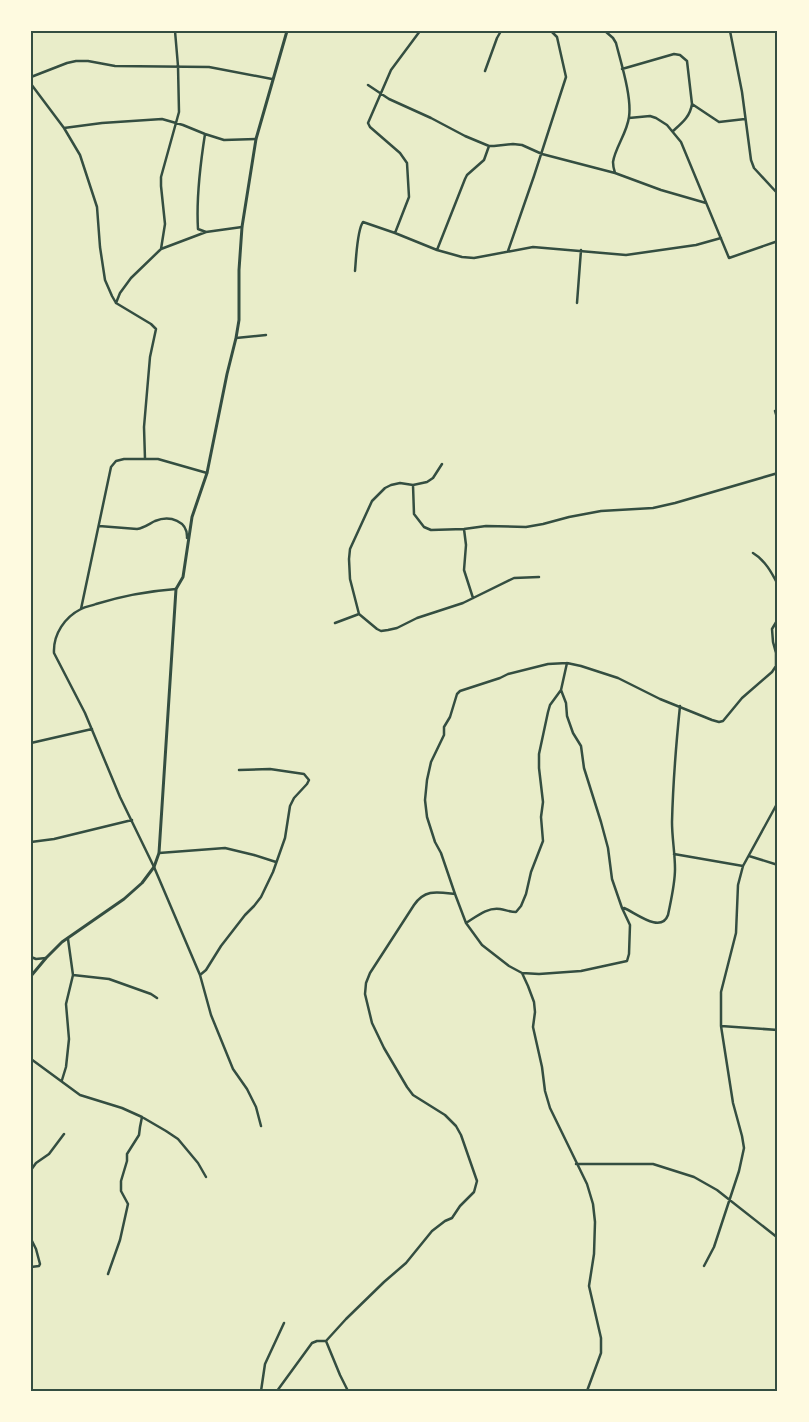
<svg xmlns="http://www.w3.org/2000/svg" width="809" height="1422" viewBox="0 0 809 1422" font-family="'Sofia Sans Condensed',sans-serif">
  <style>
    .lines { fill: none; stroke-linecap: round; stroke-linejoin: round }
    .minor { stroke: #344e41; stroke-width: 2.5 }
    .tertiary { stroke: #344e41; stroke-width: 3 }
    .neatline { fill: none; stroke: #344e41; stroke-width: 2 }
  </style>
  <rect width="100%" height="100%" fill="#e9edc9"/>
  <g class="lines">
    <path class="minor" d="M605,31L613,38L616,43C621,63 632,97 629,117C627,133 615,148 613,162C613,165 614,170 615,173
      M730,31L742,92L751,160L754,168L778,194
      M622,69L674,54L680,55L687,61L692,104C690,117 682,123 673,131
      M485,71L497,38L501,31
      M31,77L67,63L76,61H88L115,66L209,67L272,79
      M31,84L64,128L80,155L97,207L100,247L105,280L112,296L116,303L151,324L156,329L150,357L144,427L145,459
      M368,85L389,99L431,118L465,136L489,146H494L513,144L522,145L542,154L615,173L661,190L706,203
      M692,104L719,122L745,119
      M629,118L650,116L656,118L667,125L681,142L729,258L778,241
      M64,128L102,123L162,119L183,125L205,134L224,140L256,139
      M205,134C200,166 196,197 198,229L206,232
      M395,233L409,197L407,163L400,153L370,127L368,123L391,70L420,31
      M161,249L165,224L161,186V177L179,112L178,66L175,31
      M437,250L465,179L467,175L484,160L489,146
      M508,251L534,176L566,77L557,37L551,31
      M355,271C356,260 357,230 363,222L395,233L437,250L462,257L474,258L533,247L626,255L696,245L721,238
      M116,303L120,293L131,278L161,249L206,232L242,227
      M577,303L581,250
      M236,338L266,335
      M778,410L775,411L778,421
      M442,464L433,478L427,482L413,485L400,483L391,485L385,488L372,501L350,549L349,559L350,579L359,614L377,629L381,631L388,630L397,628L417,618L463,603L514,578L539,577
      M413,485L414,514L424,527L431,530L464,529L486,526L526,527L543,524L569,517L601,511L653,508L675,503L778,473
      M99,526L137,529C144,528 149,524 155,521C170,515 188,521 187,538
      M464,529L466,545L464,570L473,598
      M753,553C765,560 772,573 778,585
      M176,589C149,591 122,596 96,604C92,606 86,606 81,609C65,617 53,634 54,653L85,713L120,797L154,867L200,975L211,1015L233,1069L247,1089L256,1107L261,1126
      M81,609L111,467L116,461L124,459H158L207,473
      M335,623L359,614
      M31,743L92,729
      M31,842L54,839L132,820
      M159,853L225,848L254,855L276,862
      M674,854L743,866
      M749,856L778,865
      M455,894L441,853L435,842L427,817L425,800L427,780L431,762L444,735V727L450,717L457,694L460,691L500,678L508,674L548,664L567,663L581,666L618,678L660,699L712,720L719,722L723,721L742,698L772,672L776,666V653L773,642L772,629L778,619
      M624,908C636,913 661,934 668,915C671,900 675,884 675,869C675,853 672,838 672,822C673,783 676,745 680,706
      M466,923C476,917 487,907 500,909C506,910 510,912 516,912L521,906L526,894L531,872L543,841L541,817L543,802L539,768V754L548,712L550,705L561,690L567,663
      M31,957L36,959L46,958
      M522,973L539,974L581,971L627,961L629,954L630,925L622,908L612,879L608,848L601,822L584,768L581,746L573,733L567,716L566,703L561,690
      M73,975L109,979L151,994L157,998
      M200,975L206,970L221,946L245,915L254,906L261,897L273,872L285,838L290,806L294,798L307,784L309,780L304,774L270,769L239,770
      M721,1026L778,1030
      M31,1059L80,1095L122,1108L142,1117L166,1131L178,1139L198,1163L206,1177
      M62,1080L66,1067L69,1039L66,1004L73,975L68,939
      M576,1164H653L694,1177L717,1190L778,1238
      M31,1170L36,1163L49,1154L64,1134
      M31,1239L36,1249L40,1264L39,1266L31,1267
      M704,1266L714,1247L739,1171L744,1148L742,1136L733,1103L721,1026V992L736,933L738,885L743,866L778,802
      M108,1274L120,1240L128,1204L121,1191V1181L127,1161V1154L139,1135L140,1127L142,1117
      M261,1391L265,1364L284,1323
      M277,1391L312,1343L317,1341H326
      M348,1391L340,1375L326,1341L346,1319L384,1282L406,1263L432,1231L445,1221L452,1218L460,1206L474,1192L477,1181L461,1135L456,1126L445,1115L413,1095L407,1087L384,1048L372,1023L365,994L366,983L370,973L414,905C425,889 437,892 455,894L466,923L482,945L509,966L522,973L528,986L534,1002L535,1012L533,1027L542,1067L545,1091L550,1108L587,1184L593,1204L595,1222L594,1254L589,1286L601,1338V1353L587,1391"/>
    <path class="tertiary" d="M31,976L46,958L62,942L124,899L142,883L154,867L159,853L176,589L183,577L192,517L207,473L227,374L236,338L239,320V270L242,227L256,139L287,31"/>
  </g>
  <rect width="809" height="1422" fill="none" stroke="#fefae0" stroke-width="65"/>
  <rect x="32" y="32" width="744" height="1358" class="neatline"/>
</svg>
